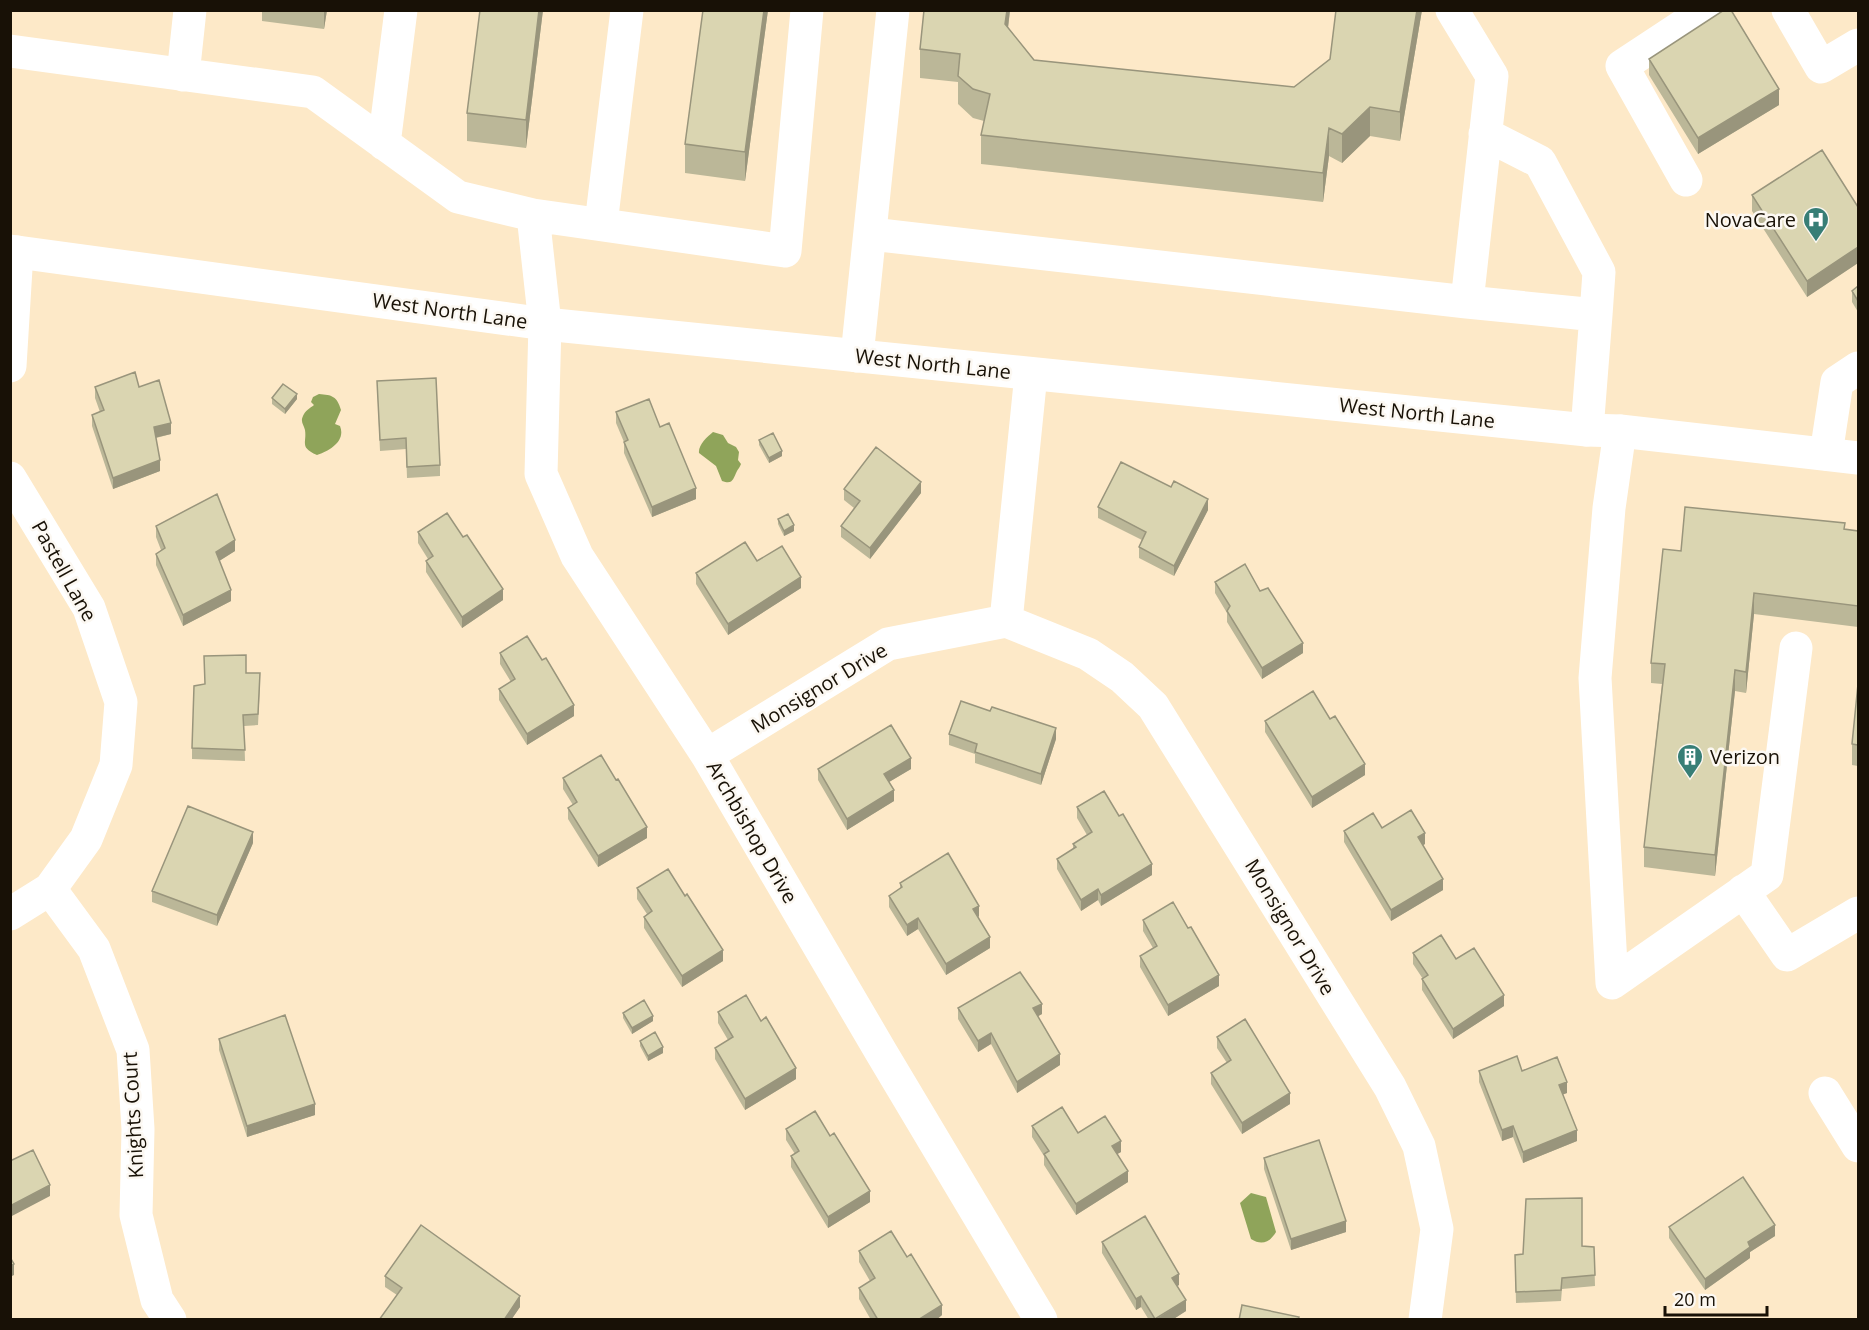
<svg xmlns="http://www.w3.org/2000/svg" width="1869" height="1330" viewBox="0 0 1869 1330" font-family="'Open Sans',sans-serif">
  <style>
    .water { fill: #8fa45a }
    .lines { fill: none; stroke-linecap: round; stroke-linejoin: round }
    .minor { stroke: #fff; stroke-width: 33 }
    .major { stroke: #fff; stroke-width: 33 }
    .wall { fill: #bbb798 }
    .shaded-wall { fill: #99957c }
    .building { fill: #dad5b1; stroke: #99957c; stroke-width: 1.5 }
    .labels { text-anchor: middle; stroke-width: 5; stroke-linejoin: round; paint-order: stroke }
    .poi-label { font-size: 20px; fill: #181106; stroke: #fcf8f2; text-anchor: end }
    .street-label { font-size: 20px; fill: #181106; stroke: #fcf8f2 }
  </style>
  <rect width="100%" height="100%" fill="#fde9c8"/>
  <path class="water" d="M319,394C332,395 337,396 341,410L335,424L340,426C346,441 330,451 317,455C299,447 307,443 305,430C304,425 300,422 303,416C305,411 310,408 314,405L311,402L313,397Z
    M713,432L723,435L728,443L736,447L739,452L738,460L741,464C740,467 738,469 737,471C733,479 733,485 722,481L716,466L699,453C698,445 707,437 713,432Z
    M1251,1193L1266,1197L1276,1232C1270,1242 1262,1246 1251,1239L1240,1203Z"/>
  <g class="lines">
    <path class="minor" d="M1788,10L1821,67L1858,45
      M10,51L313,92L458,197L533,215L545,324L541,474L577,556L707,755L881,1052L1041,1320
      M183,75L190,10
      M384,144L401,10
      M1686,180L1622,66L1707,10
      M533,215L785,251L807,10
      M601,224L627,10
      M871,234L1467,302L1492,76L1452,10
      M1467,302L1596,315L1599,272L1540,162L1485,134
      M857,356L893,10
      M10,366L17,252
      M1587,430L1596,315
      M1620,431L1609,508L1595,678L1612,983L1767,875L1796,648
      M1826,454L1837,382L1858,368
      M10,478L89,608L121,702L116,765L86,839L50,889L10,914
      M1006,621L1031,374
      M707,755L888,644L1006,621L1088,654L1122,677L1153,706L1390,1087L1419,1146L1437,1229L1425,1320
      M50,889L94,949L133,1050L138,1129L136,1215L157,1300L170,1320
      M1743,891L1787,955L1858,913
      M1825,1093L1858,1146"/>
    <path class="major" d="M10,251L545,324L1587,430L1620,431L1858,458"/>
  </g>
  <path class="wall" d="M262,10H327L324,29L262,21Z
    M543,10L526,148L467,141V113Z
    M703,10H768L745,181L685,173V144Z
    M924,10H1010L1008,28L1034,60L1294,87L1330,59L1336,10H1422L1400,141L1370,136L1342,163L1329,156L1323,202L981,164V135L984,121L973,118L958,104V82L920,78V49Z
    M1649,59L1779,105L1698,154L1649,75Z
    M1752,195L1858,207V263L1807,297L1752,211Z
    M1858,286V312L1852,302V291Z
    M377,381L440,465V476L407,478L406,449L380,451Z
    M95,387H139L171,434L156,438L160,471L113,489L92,426V415L100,412L95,398Z
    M272,398L297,399L285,414L272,404Z
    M616,412L696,499L652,517L624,453V442L616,423Z
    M759,440L782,456L769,463L759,445Z
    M844,489L921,493L870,559L841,537V526L854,508L844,500Z
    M1098,507L1208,510L1174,576L1139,558V547L1142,540L1098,518Z
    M778,519L794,531L784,536L778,524Z
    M156,526L235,551L219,561L231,601L183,626L156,565V554L161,550L156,537Z
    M1845,529L1858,531V627L1754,614L1746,693L1735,691L1715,876L1644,867V847L1662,684L1651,683V663L1681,551Z
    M418,532L503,600L462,628L426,572V561L428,559L418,543Z
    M757,561L801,588L728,635L696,584V573Z
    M1215,582L1260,591L1303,653L1262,679L1227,622V613L1215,593Z
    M500,653L574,716L527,745L499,700V689L511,682L500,664Z
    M246,673L260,684L258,725L244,726L245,761L192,759V748Z
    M1858,684V766L1852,765V744Z
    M1265,721L1365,775L1312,808L1265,732Z
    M949,734L1056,739L1041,785L975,763V754L949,745Z
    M818,769H911L889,782L894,801L847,830L818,780Z
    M563,778L647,838L598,867L568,819V808L573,805L563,789Z
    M1077,807L1152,875L1101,906L1098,900L1081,911L1057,869V859L1073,849V844L1087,835L1077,818Z
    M1382,828L1425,844L1423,845L1443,890L1391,921L1344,842V831Z
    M253,843L217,926L152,902V891Z
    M900,883L979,916L978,918L990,948L946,975L918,929L907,936L889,907V896L900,889Z
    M637,888L723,961L682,987L644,928V917L647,914L637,899Z
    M1143,920L1219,986L1168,1016L1140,967V956L1153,948L1143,931Z
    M1413,953L1456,959L1504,1006L1453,1039L1422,990V979H1423L1413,964Z
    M958,1008L1042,1014L1038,1016L1060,1065L1017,1093L991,1044L978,1052L958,1019Z
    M718,1012L796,1079L745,1110L715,1059V1048L728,1040L718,1023Z
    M623,1013L653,1021L632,1034L623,1018Z
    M1217,1037L1290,1104L1242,1134L1211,1084V1073L1227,1063L1217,1048Z
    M219,1039L315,1115L247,1137L219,1050Z
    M640,1041L663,1053L648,1061L640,1046Z
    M1479,1071H1522L1567,1093L1563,1094L1577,1141L1523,1163L1513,1137L1502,1141L1479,1082Z
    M1032,1126L1078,1133L1121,1152L1117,1154L1128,1182L1076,1215L1044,1165V1156L1032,1137Z
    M786,1129L830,1136L870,1202L828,1228L791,1167V1156L795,1154L786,1140Z
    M1264,1158L1346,1232L1291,1250L1264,1169Z
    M1669,1227L1775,1236L1750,1252V1258L1705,1290L1669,1238Z
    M1102,1242L1179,1285L1177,1286L1186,1311L1172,1320H1149L1141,1307L1136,1310L1102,1253Z
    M1582,1246L1594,1247L1595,1286L1562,1289L1561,1301L1516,1303L1515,1255Z
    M859,1251L907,1257L942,1315L936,1320H871L859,1299V1288L870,1281L859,1262Z
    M385,1276L520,1307L511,1320H379L397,1295L385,1287Z"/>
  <path class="shaded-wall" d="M324,10H327L324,29Z
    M539,10H543L526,148V120Z
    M764,10H768L745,181V152Z
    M1007,10H1010L1005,53V24Z
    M1417,10H1422L1400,141V112Z
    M1779,89V105L1698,154V138Z
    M1370,107V136L1342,163V134Z
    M1329,128V156L1323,202V173Z
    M1858,247V263L1807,297V281Z
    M297,394V399L285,414V409Z
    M171,423V434L154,438V427Z
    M782,451V456L769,463V458Z
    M160,460V471L113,489V478Z
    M921,482V493L870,559V548Z
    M696,488V499L652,517V507Z
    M1208,499V510L1174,576V566Z
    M794,525V531L784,536V531Z
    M235,540V551L216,563V552Z
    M801,577V588L728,635V624Z
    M503,589V600L462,628V617Z
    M231,590V601L183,626V615Z
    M1754,593V614L1746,693V672Z
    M1303,643V653L1262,679V668Z
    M1735,670V691L1715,876V855Z
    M574,705V716L527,745V734Z
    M1056,728V739L1041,785V774Z
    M911,758V769L884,785V774Z
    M1365,764V775L1312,808V797Z
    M894,790V801L847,830V819Z
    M647,827V838L598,867V856Z
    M253,832V843L217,926V915Z
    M1425,833V844L1418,848V837Z
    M1152,864V875L1101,906V895Z
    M1443,879V890L1391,921V910Z
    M1098,889V900L1081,911V900Z
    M979,906V916L973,920V909Z
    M918,918V929L907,936V925Z
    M990,937V948L946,975V964Z
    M723,950V961L682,987V976Z
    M1219,975V986L1168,1016V1005Z
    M1504,995V1006L1453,1039V1029Z
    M1042,1004V1014L1033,1019V1008Z
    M653,1016V1021L632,1034V1028Z
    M991,1033V1044L978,1052V1041Z
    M663,1047V1053L648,1061V1056Z
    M1060,1054V1065L1017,1093V1082Z
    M796,1068V1079L745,1110V1099Z
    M1567,1082V1093L1559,1096V1085Z
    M1290,1093V1104L1242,1134V1123Z
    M315,1104V1115L247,1137V1126Z
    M1513,1126V1137L1502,1141V1130Z
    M1577,1130V1141L1523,1163V1152Z
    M1121,1141V1152L1112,1157V1146Z
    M1128,1171V1182L1076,1215V1204Z
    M50,1185V1196L10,1217V1206Z
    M870,1191V1202L828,1228V1217Z
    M1346,1221V1232L1291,1250V1239Z
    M1775,1225V1236L1750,1252V1258L1705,1290V1279L1748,1242Z
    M14,1264V1275L10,1277V1266Z
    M1179,1274V1285L1172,1289V1278Z
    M520,1296V1307L511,1320H504Z
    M1141,1296V1307L1136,1310V1299Z
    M1186,1300V1311L1172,1320H1155Z
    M942,1305V1315L936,1320H918Z"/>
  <path class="building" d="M480,10H539L526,120L467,113Z
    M703,10H764L745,152L685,144Z
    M924,10H1007L1005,24L1034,60L1294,87L1330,59L1336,10H1417L1400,112L1370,107L1342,134L1329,128L1323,173L981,135L990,94L973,89L958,76L960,54L920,49Z
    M1724,10H1731L1779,89L1698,138L1649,59Z
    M1822,150L1858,207V247L1807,281L1752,195Z
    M1858,286V301L1852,291Z
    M135,372L139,387L159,380L171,423L154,427L160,460L113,478L92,415L104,410L95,387Z
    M436,378L440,465L407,467L406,438L380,440L377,381Z
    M283,384L297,394L285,409L272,398Z
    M649,399L660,427L669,423L696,488L652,507L624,442L628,440L616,412Z
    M773,433L782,451L769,458L759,440Z
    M876,447L921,482L870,548L841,526L860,501L844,489Z
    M1121,462L1171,487L1174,481L1208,499L1174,566L1139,547L1146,532L1098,507Z
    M217,494L235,540L216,552L231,590L183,615L156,554L165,548L156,526Z
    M1685,507L1845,523L1844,529L1858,531V606L1754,593L1746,672L1735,670L1715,855L1644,847L1665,664L1651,663L1663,549L1681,551Z
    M447,513L463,537L467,535L503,589L462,617L426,561L433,556L418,532Z
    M788,514L794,525L784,531L778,519Z
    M745,542L757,561L782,546L801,577L728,624L696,573Z
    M1245,564L1260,591L1268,588L1303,643L1262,668L1227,611L1230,606L1215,582Z
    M527,636L542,660L546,658L574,705L527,734L499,689L515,679L500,653Z
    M246,655V673H260L258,714L243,715L245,750L192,748L194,686L205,684L204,656Z
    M1858,684V745L1852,744Z
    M1313,691L1330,719L1335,716L1365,764L1312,797L1265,721Z
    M961,701L990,711L992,707L1056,728L1041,774L975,752L977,744L949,734Z
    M891,725L911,758L884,774L894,790L847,819L818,769Z
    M601,755L616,780L618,779L647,827L598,856L568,808L577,802L563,778Z
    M1104,791L1119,816L1123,814L1152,864L1101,895L1098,889L1081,900L1057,859L1076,847L1073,844L1092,832L1077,807Z
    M188,806L253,832L217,915L152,891Z
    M1411,810L1425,833L1418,837L1443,879L1391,910L1344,831L1373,813L1382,828Z
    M948,853L979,906L973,909L990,937L946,964L918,918L907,925L889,896L902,887L900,883Z
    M668,869L685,896L687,894L723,950L682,976L644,917L652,911L637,888Z
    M1173,902L1188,928L1191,927L1219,975L1168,1005L1140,956L1157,946L1143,920Z
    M1441,935L1456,959L1474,948L1504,995L1453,1029L1422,979L1428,975L1413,953Z
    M1020,972L1042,1004L1033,1008L1060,1054L1017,1082L991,1033L978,1041L958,1008Z
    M746,995L761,1021L766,1017L796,1068L745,1099L715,1048L733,1037L718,1012Z
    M644,1000L653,1016L632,1028L623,1013Z
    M285,1015L315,1104L247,1126L219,1039Z
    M1245,1019L1290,1093L1242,1123L1211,1073L1231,1060L1217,1037Z
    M655,1032L663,1047L648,1056L640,1041Z
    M1517,1056L1522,1071L1557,1057L1567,1082L1559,1085L1577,1130L1523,1152L1513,1126L1502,1130L1479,1071Z
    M1062,1107L1078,1133L1105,1116L1121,1141L1112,1146L1128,1171L1076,1204L1044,1154L1049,1151L1032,1126Z
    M815,1111L830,1136L834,1133L870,1191L828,1217L791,1156L799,1151L786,1129Z
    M1319,1140L1346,1221L1291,1239L1264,1158Z
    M33,1150L50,1185L10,1206V1161Z
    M1743,1177L1775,1225L1748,1242L1750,1247L1705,1279L1669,1227Z
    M1582,1198V1246L1594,1247L1595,1275L1562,1278L1561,1290L1516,1292L1515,1255L1523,1254L1526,1199Z
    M1145,1216L1179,1274L1172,1278L1186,1300L1155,1319L1141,1296L1136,1299L1102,1242Z
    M421,1225L520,1296L504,1320H379L402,1288L385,1276Z
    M891,1231L907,1257L911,1254L942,1305L918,1320H878L859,1288L875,1278L859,1251Z
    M10,1257L14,1264L10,1266Z
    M1242,1305L1299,1317L1298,1320H1239Z"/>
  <defs>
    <symbol id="hospital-pin" viewBox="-11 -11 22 30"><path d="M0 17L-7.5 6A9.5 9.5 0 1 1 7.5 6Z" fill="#377e76" stroke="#fcf8f2"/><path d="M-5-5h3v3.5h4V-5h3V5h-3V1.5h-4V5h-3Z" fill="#fff"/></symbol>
    <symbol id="building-pin" viewBox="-11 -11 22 30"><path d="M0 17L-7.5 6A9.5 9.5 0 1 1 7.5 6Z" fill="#377e76" stroke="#fcf8f2"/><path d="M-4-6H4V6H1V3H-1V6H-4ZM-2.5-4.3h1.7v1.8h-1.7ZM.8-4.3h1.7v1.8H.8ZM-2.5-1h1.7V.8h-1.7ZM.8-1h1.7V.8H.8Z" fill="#fff"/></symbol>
  </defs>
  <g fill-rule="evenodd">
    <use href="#hospital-pin" x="1801" y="205" width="30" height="40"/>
    <use href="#building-pin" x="1675" y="742" width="30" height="40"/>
  </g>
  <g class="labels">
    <g class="poi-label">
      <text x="1796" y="227">NovaCare</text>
      <text x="1710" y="764" text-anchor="start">Verizon</text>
    </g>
    <g class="street-label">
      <text transform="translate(450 311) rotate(8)" y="7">West North Lane</text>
      <text transform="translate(933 364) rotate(6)" y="7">West North Lane</text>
      <text transform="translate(1417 413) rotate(6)" y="7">West North Lane</text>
      <text transform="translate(64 571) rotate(61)" y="7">Pastell Lane</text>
      <text transform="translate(819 688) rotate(-31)" y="7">Monsignor Drive</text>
      <text transform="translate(752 832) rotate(60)" y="7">Archbishop Drive</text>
      <text transform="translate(1290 927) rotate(59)" y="7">Monsignor Drive</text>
      <text transform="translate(133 1115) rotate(-93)" y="7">Knights Court</text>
    </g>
  </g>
  <rect width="1869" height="1330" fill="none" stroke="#181106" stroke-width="24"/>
  <path d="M1665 1306v9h102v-9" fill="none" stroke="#181106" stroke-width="3"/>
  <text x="1674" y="1306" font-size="18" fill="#181106" stroke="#fcf8f2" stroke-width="4.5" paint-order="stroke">20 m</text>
</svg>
